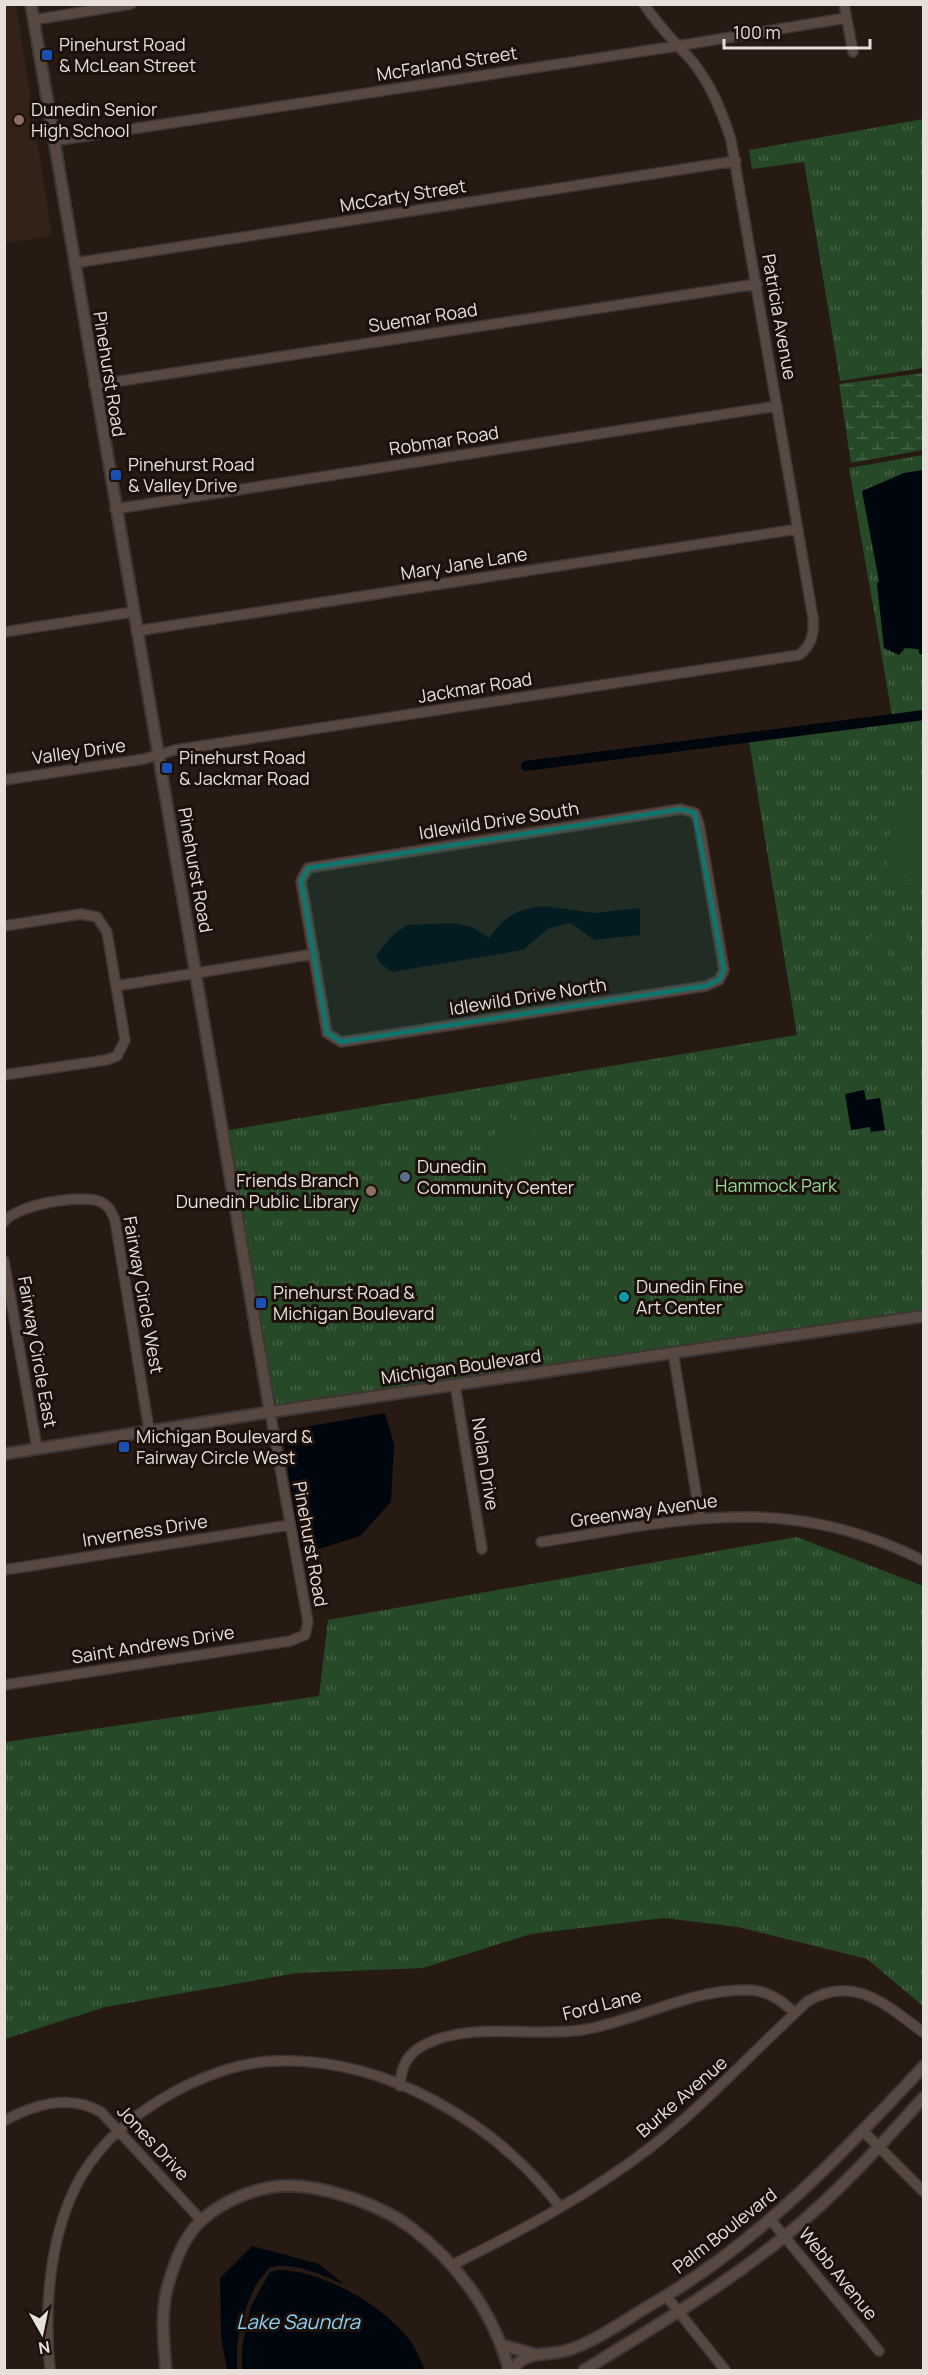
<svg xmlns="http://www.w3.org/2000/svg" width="928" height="2375" viewBox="0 0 928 2375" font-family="Manrope,sans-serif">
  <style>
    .built { fill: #332217 }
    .grass { fill: url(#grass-tufts) }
    .wetland { fill: url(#wetland-marsh) }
    .garden { fill: #264927 }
    .water { fill: #00060e }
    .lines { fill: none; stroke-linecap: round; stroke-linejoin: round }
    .canal { stroke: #00060e; stroke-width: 10 }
    .minor-casing { stroke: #3f3532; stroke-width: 12 }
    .tertiary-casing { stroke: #3f3532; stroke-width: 14 }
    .minor { stroke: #574941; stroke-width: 9 }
    .tertiary { stroke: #574941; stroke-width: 10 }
    .marked { fill: #0f766e; fill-opacity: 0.2; stroke: #0f766e; stroke-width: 4.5; stroke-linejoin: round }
    .transit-dot { fill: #1a4fb4; stroke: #1c110a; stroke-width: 2 }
    .education-dot { fill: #8d6e63; stroke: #1c110a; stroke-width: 2 }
    .service-dot { fill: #5c6f8a; stroke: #1c110a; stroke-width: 2 }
    .culture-dot { fill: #0f9aa8; stroke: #1c110a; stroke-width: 2 }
    .labels { text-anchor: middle; stroke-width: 6; stroke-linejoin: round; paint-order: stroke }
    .poi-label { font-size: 18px; fill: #e8dfdb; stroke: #1c110a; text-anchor: start }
    .street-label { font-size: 18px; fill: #e8dfdb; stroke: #1c110a }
    .park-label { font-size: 18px; fill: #96da97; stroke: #1c110a }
    .water-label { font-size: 20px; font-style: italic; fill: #89d2fa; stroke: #1c110a }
  </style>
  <defs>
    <pattern id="grass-tufts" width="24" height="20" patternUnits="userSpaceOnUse" patternTransform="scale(1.5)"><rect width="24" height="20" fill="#264927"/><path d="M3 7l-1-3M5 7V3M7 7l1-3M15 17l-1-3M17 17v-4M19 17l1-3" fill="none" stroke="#466346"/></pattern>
    <pattern id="wetland-marsh" width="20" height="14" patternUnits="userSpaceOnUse" patternTransform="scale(1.5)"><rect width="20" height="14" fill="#264927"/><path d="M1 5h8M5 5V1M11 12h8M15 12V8" fill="none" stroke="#466346"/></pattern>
  </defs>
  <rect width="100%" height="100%" fill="#261a13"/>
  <path class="built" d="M16,4L52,236L5,243L4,5Z"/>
  <path class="grass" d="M923,119V368L840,381L804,162L752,169L749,150Z
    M923,455V1312L270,1412L223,1131L797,1035L748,735L892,715L849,468Z
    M797,1537L923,1586V2006L867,1959L738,1927L664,1918L531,1934L423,1968L297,1973L105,2007L5,2039V1742L319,1696L328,1620Z"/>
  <path class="wetland" d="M923,373V450L851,463L839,384Z"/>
  <path class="garden" d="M923,788V878L890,882C880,848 893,809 923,788Z
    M906,930L913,965L897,968L891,933Z
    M884,935L890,969L875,972L868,938Z
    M507,1115L537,1134L508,1180L477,1161Z"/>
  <path class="water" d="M923,470V653L920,655L918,649L905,648L899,655L884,648L877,584L879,581L862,491L904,473Z
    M544,906L594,913L640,908V935L595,940L570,923L549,928L523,950L392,972L380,963L376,955L393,935L407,925L451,923L472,927L489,938C505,916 517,909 544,906Z
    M864,1090L866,1100L880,1098L885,1130L871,1132L870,1127L851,1130L845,1094Z
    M385,1413L394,1444L391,1502L360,1536L309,1552L300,1551L282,1431Z
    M252,2246L319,2264L345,2285C323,2276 293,2260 269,2268C265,2275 258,2280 255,2287C244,2309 233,2345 238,2370H227L221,2336L220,2278Z
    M279,2270C323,2271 381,2304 408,2338C416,2347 420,2360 425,2370H242V2347L251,2306L270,2272Z"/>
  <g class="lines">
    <path class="canal" d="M526,766L924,715"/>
    <defs>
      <path id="minor" d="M844,4L853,52
        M33,20L131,4
        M53,141L677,46L846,18
        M74,263L736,161
        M94,385L757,284
        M115,509L777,406
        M136,631L798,529
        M4,632L133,612
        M4,780L144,759L175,750L799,655C812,645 814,634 813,618L731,140C722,112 711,84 692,61C675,42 658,26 644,4
        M681,809L695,813L699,824L724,970L719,980L706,986L341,1042L327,1033L301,881L308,868Z
        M4,926L81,914L97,917L107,932L125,1040L117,1056L106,1060L4,1075
        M116,986L314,954
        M4,1222C15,1205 83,1193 101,1202C109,1206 111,1211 115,1220L149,1430
        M4,1261L37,1448
        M673,1352L700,1517
        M455,1385L482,1549
        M541,1542C683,1520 787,1491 924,1561
        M4,1570L290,1525
        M4,1685L290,1641L305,1635L308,1622L270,1412
        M400,2086C401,2065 408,2052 428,2043C474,2022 533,2037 582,2030C638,2021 690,1989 747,1990C767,1990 781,2000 795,2013
        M4,2121C34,2104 70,2094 101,2112L201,2220
        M863,2131L924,2192
        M770,2219L879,2351
        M452,2265C521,2231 590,2194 651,2147C708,2102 755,2049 808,2001C855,1974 886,2005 924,2033
        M666,2296L725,2370
        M50,2370C44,2311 49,2242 75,2188C93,2151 126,2121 160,2100C193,2080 236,2062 275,2061C385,2057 495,2122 560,2207"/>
      <path id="tertiary" d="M31,4L270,1412
        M4,1454L270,1412L924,1316
        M502,2345L534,2354
        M166,2370C164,2345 161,2319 166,2293C172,2269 182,2237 202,2220C221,2202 254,2188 281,2186C319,2183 379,2204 410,2227C457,2262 494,2313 509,2370
        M513,2370C524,2350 546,2356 565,2351C596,2342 626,2319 654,2303C758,2243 842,2154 924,2066
        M584,2370C653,2328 722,2287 785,2236C836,2195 880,2146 924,2097"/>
    </defs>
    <use href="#minor" class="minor-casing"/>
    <use href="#tertiary" class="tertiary-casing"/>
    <use href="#minor" class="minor"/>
    <use href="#tertiary" class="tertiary"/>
  </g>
  <path class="marked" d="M681,809L695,813L724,970L719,980L706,986L341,1042L327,1033L301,881L308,868Z"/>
  <g class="transit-dot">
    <rect x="41" y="49" width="12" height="12" rx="3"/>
    <rect x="110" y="469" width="12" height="12" rx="3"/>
    <rect x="161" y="762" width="12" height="12" rx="3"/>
    <rect x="255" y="1297" width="12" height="12" rx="3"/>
    <rect x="118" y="1441" width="12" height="12" rx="3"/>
  </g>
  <g class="education-dot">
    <circle cx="19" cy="120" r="6"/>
    <circle cx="371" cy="1191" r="6"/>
  </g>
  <circle class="service-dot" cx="405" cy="1177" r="6"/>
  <circle class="culture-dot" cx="624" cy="1297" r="6"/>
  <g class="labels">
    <g class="poi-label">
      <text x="59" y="51">Pinehurst Road<tspan x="59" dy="21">&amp; McLean Street</tspan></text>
      <text x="31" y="116">Dunedin Senior<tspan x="31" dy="21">High School</tspan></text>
      <text x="128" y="471">Pinehurst Road<tspan x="128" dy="21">&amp; Valley Drive</tspan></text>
      <text x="179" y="764">Pinehurst Road<tspan x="179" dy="21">&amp; Jackmar Road</tspan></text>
      <text x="417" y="1173">Dunedin<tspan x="417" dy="21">Community Center</tspan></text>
      <text x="359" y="1187" text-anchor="end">Friends Branch<tspan x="359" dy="21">Dunedin Public Library</tspan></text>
      <text x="636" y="1293">Dunedin Fine<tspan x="636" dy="21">Art Center</tspan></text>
      <text x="273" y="1299">Pinehurst Road &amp;<tspan x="273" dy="21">Michigan Boulevard</tspan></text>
      <text x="136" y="1443">Michigan Boulevard &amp;<tspan x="136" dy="21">Fairway Circle West</tspan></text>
    </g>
    <g class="street-label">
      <text transform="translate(447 64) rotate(-9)" y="6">McFarland Street</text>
      <text transform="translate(403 196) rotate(-9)" y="6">McCarty Street</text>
      <text transform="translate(779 317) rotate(80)" y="6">Patricia Avenue</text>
      <text transform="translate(423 318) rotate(-9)" y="6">Suemar Road</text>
      <text transform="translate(109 374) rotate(81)" y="6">Pinehurst Road</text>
      <text transform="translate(444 441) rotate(-9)" y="6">Robmar Road</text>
      <text transform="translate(464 564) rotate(-9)" y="6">Mary Jane Lane</text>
      <text transform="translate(475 688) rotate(-9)" y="6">Jackmar Road</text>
      <text transform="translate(79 752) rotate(-8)" y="6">Valley Drive</text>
      <text transform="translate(499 821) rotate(-9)" y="6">Idlewild Drive South</text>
      <text transform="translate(195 870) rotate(80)" y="6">Pinehurst Road</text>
      <text transform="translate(528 997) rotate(-9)" y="6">Idlewild Drive North</text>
      <text transform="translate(143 1295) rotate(80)" y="6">Fairway Circle West</text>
      <text transform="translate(37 1352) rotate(80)" y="6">Fairway Circle East</text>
      <text transform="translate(461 1367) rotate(-8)" y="6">Michigan Boulevard</text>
      <text transform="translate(485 1464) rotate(81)" y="6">Nolan Drive</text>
      <text transform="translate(644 1511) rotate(-8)" y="6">Greenway Avenue</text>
      <text transform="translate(145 1531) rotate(-9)" y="6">Inverness Drive</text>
      <text transform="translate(310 1544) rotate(80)" y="6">Pinehurst Road</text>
      <text transform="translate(153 1645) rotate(-9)" y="6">Saint Andrews Drive</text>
      <text transform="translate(602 2005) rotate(-14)" y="6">Ford Lane</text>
      <text transform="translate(682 2097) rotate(-41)" y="6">Burke Avenue</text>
      <text transform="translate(153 2143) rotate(47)" y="6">Jones Drive</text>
      <text transform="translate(725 2231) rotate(-38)" y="6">Palm Boulevard</text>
      <text transform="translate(838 2274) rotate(51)" y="6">Webb Avenue</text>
    </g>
    <g class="park-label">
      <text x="776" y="1192">Hammock Park</text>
    </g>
    <g class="water-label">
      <text x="298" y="2329">Lake Saundra</text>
    </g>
  </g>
  <rect width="928" height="2375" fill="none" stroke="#e8dfdb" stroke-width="12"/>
  <g transform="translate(42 2333) rotate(171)" stroke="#1c110a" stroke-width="4.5" paint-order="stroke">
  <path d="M0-4.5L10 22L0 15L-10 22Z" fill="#e8dfdb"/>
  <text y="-9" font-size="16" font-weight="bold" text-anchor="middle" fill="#e8dfdb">N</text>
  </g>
  <path d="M724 39v9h146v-9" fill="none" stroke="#e8dfdb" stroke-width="3"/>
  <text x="733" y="39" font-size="18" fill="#e8dfdb" stroke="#1c110a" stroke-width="4.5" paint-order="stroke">100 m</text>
</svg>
